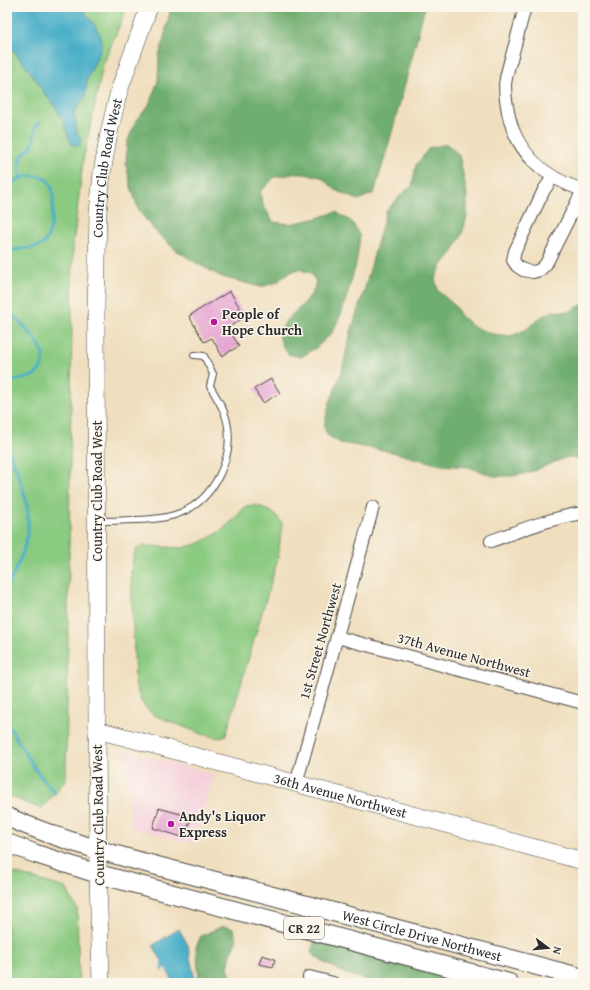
<svg xmlns="http://www.w3.org/2000/svg" width="590" height="990" viewBox="0 0 590 990" font-family="'Gentium Book Plus',serif">
  <style>
    .built { fill: #f5cfdb }
    .green { fill: #8bca81; stroke: #5b7a56 }
    .forest { fill: #70ae6f; stroke: #4e6c4d }
    .water { fill: #49afc8; stroke: #3a6d7a }
    .lines { fill: none; stroke-linecap: round; stroke-linejoin: round }
    .stream { stroke: #49afc8; stroke-width: 3 }
    .building { fill: #e5a3d1 }
    .lane-casing { stroke: #494641; stroke-width: 8 }
    .street-casing { stroke: #494641; stroke-width: 14 }
    .secondary-casing { stroke: #494641; stroke-width: 18 }
    .primary-casing { stroke: #494641; stroke-width: 20 }
    .lane { stroke: #fff; stroke-width: 6 }
    .street { stroke: #fff; stroke-width: 12 }
    .secondary { stroke: #fff; stroke-width: 17 }
    .primary { stroke: #fff; stroke-width: 18 }
    .poi-dot { fill: #b5179e; stroke: #fbf7ec; stroke-width: 1.5 }
    .labels { text-anchor: middle; stroke-width: 3; stroke-linejoin: round; paint-order: stroke }
    .shield { fill: #fbf7ec; stroke: #696865; stroke-width: 1 }
    .shield-label { font-size: 13px; font-weight: bold; fill: #2b2b2b }
    .street-label { font-size: 14px; fill: #2b2b2b; stroke: #fbf7ec }
    .poi-label { font-size: 14px; font-weight: bold; fill: #2b2b2b; stroke: #fbf7ec; text-anchor: start }
  </style>
  <rect width="100%" height="100%" fill="#fbf7ec"/>
  <filter id="ink" filterUnits="userSpaceOnUse"><feTurbulence type="fractalNoise" baseFrequency=".025" numOctaves="2"/><feDisplacementMap in="SourceGraphic" scale="8" xChannelSelector="R" yChannelSelector="G"/><feConvolveMatrix kernelMatrix="1 2 1 2 8 2 1 2 1" color-interpolation-filters="sRGB"/></filter>
  <filter id="wash" filterUnits="userSpaceOnUse"><feTurbulence type="fractalNoise" baseFrequency=".012" numOctaves="4" result="noise"/><feDisplacementMap in="SourceGraphic" scale="16" xChannelSelector="R" yChannelSelector="G"/><feGaussianBlur stdDeviation="0.9" result="paint"/><feColorMatrix in="noise" values="0 0 0 0 0 0 0 0 0 0 0 0 0 0 0 0 0 1.4 0 .05"/><feComposite in="paint" operator="in"/></filter>
  <g filter="url(#wash)">
    <rect width="100%" height="100%" fill="#f0dfbf"/>
    <path class="built" d="M126,751L214,774L195,840L188,843L131,827L126,763Z"/>
    <path class="green" d="M7,7H127L103,65L83,161L73,246L66,780L41,809L7,795Z
      M253,505L262,507L276,515L282,523L278,558L226,735L219,738L202,734L154,715L146,708L140,699L135,683L131,571L134,554L137,548L146,546L182,548L200,543L221,531L236,517L246,506Z
      M7,871L66,888L77,909L79,983H7Z"/>
    <path class="forest" d="M171,7H425C409,69 393,132 374,193L358,200L337,191L321,177L298,173L275,177L260,192L262,203L273,222L290,224L314,219L336,212L352,222L360,236L356,264L342,312L332,333L317,347L301,357L288,354L282,345L279,336L286,320L302,306L313,292L316,282L311,273L298,269L287,274L277,282L261,287L222,277L198,264L176,250L156,232L139,211L131,187L126,164L127,143L136,120L148,107L158,81L159,56L165,34Z
      M447,144L459,155L467,194V216L462,234L452,253L441,266L435,279L438,291L454,305L461,316L472,326L492,334L511,336L527,329L541,317L553,311L569,312L583,304V459L567,457L528,473L512,476H493L469,467L441,465L410,457L389,451L340,443L327,435L324,426L329,405L342,371L351,331L365,288L386,211L402,194L412,186L416,165L429,148Z
      M223,926L233,928L237,939L232,950L228,968L234,983H200L199,977L196,947L201,936Z
      M322,936L495,983H379L346,974L323,962L312,954L314,942Z"/>
    <path class="water" d="M7,7H81L96,27L101,37L102,44L99,53L88,77L85,98L80,103L74,114L76,122V132L81,138L80,145L74,146L71,143L62,119L54,105L45,94L32,74L12,49L7,41Z
      M179,929L188,945L190,958L196,983H174L153,945Z"/>
    <g class="lines">
      <path class="stream" d="M20,178L19,163L21,157L32,146L34,140L35,127L39,122
        M7,185C17,181 25,174 36,176C42,176 48,180 51,185C56,196 52,237 43,244C35,250 17,248 7,251
        M7,311C19,320 36,337 42,351C44,355 43,359 43,363C41,368 39,373 34,375C26,380 16,380 7,381
        M7,447C10,453 13,460 15,467C25,492 33,518 25,545C21,559 14,574 7,587
        M7,723L37,772L55,793
        M162,970L163,958"/>
    </g>
    <g id="blocks">
      <path class="building" d="M230,291L245,317L228,328L239,346L222,356L212,338L204,342L189,316Z
        M271,379L280,393L263,403L254,389Z
        M159,808L191,817L185,838L153,828Z
        M262,955L275,959L273,967L259,964Z"/>
    </g>
  </g>
  <g filter="url(#ink)">
    <use href="#blocks" fill-opacity="0" stroke="#494641" stroke-width="1"/>
    <g class="lines">
      <defs>
        <path id="lane" d="M98,521C122,520 159,522 180,513C214,500 235,456 227,422C225,409 216,397 210,386L213,374L204,356L194,355"/>
        <path id="street" d="M525,7C521,22 517,37 513,52C510,62 506,74 505,85C505,94 506,103 508,112C516,153 545,178 583,190
          M553,177L544,190L515,251L513,260L517,266L523,270L533,272L540,270L546,264L583,190
          M491,541C521,530 551,518 583,513
          M337,637L583,703
          M296,784L373,507
          M309,977L333,983"/>
        <g id="secondary">
          <path id="s1" d="M97,730L128,738L583,861"/>
          <path id="s2" d="M101,983L98,874L97,730L96,308L98,212L102,173L109,133L119,91L149,7"/>
        </g>
        <g id="primary">
          <path id="s3" d="M7,817C85,851 168,868 250,890C361,919 472,949 583,978"/>
          <path d="M7,843L36,854L98,874L509,983"/>
        </g>
      </defs>
      <use href="#lane" class="lane-casing"/>
      <use href="#street" class="street-casing"/>
      <use href="#secondary" class="secondary-casing"/>
      <use href="#primary" class="primary-casing"/>
      <use href="#lane" class="lane"/>
      <use href="#street" class="street"/>
      <use href="#secondary" class="secondary"/>
      <use href="#primary" class="primary"/>
    </g>
  </g>
  <g class="poi-dot">
    <circle cx="214" cy="322" r="4"/>
    <circle cx="171" cy="824" r="4"/>
  </g>
  <g class="labels">
    <rect class="shield" x="284" y="917" width="40" height="22" rx="3"/>
    <g class="shield-label">
      <text x="304" y="933">CR 22</text>
    </g>
    <g class="street-label">
      <text dy="5" stroke="none"><textPath href="#s2" startOffset="816">Country Club Road West</textPath></text>
      <text transform="translate(97 491) rotate(-90)" y="5">Country Club Road West</text>
      <text transform="translate(320 641) rotate(-74)" y="5">1st Street Northwest</text>
      <text transform="translate(464 655) rotate(15)" y="5">37th Avenue Northwest</text>
      <text dy="5" stroke="none"><textPath href="#s1" startOffset="252">36th Avenue Northwest</textPath></text>
      <text transform="translate(98 815) rotate(-91)" y="5">Country Club Road West</text>
      <text dy="5" stroke="none"><textPath href="#s3" startOffset="432">West Circle Drive Northwest</textPath></text>
    </g>
    <g class="poi-label">
      <text x="222" y="319">People of<tspan x="222" dy="16">Hope Church</tspan></text>
      <text x="179" y="821">Andy's Liquor<tspan x="179" dy="16">Express</tspan></text>
    </g>
  </g>
  <rect width="590" height="990" fill="none" stroke="#fbf7ec" stroke-width="24"/>
  <g transform="translate(548 948) rotate(106)" stroke="#fbf7ec" stroke-width="3" paint-order="stroke">
  <path d="M0-3L7 15L0 10L-7 15Z" fill="#2b2b2b"/>
  <text y="-6" font-size="11" font-weight="bold" text-anchor="middle" fill="#2b2b2b">N</text>
  </g>
</svg>
